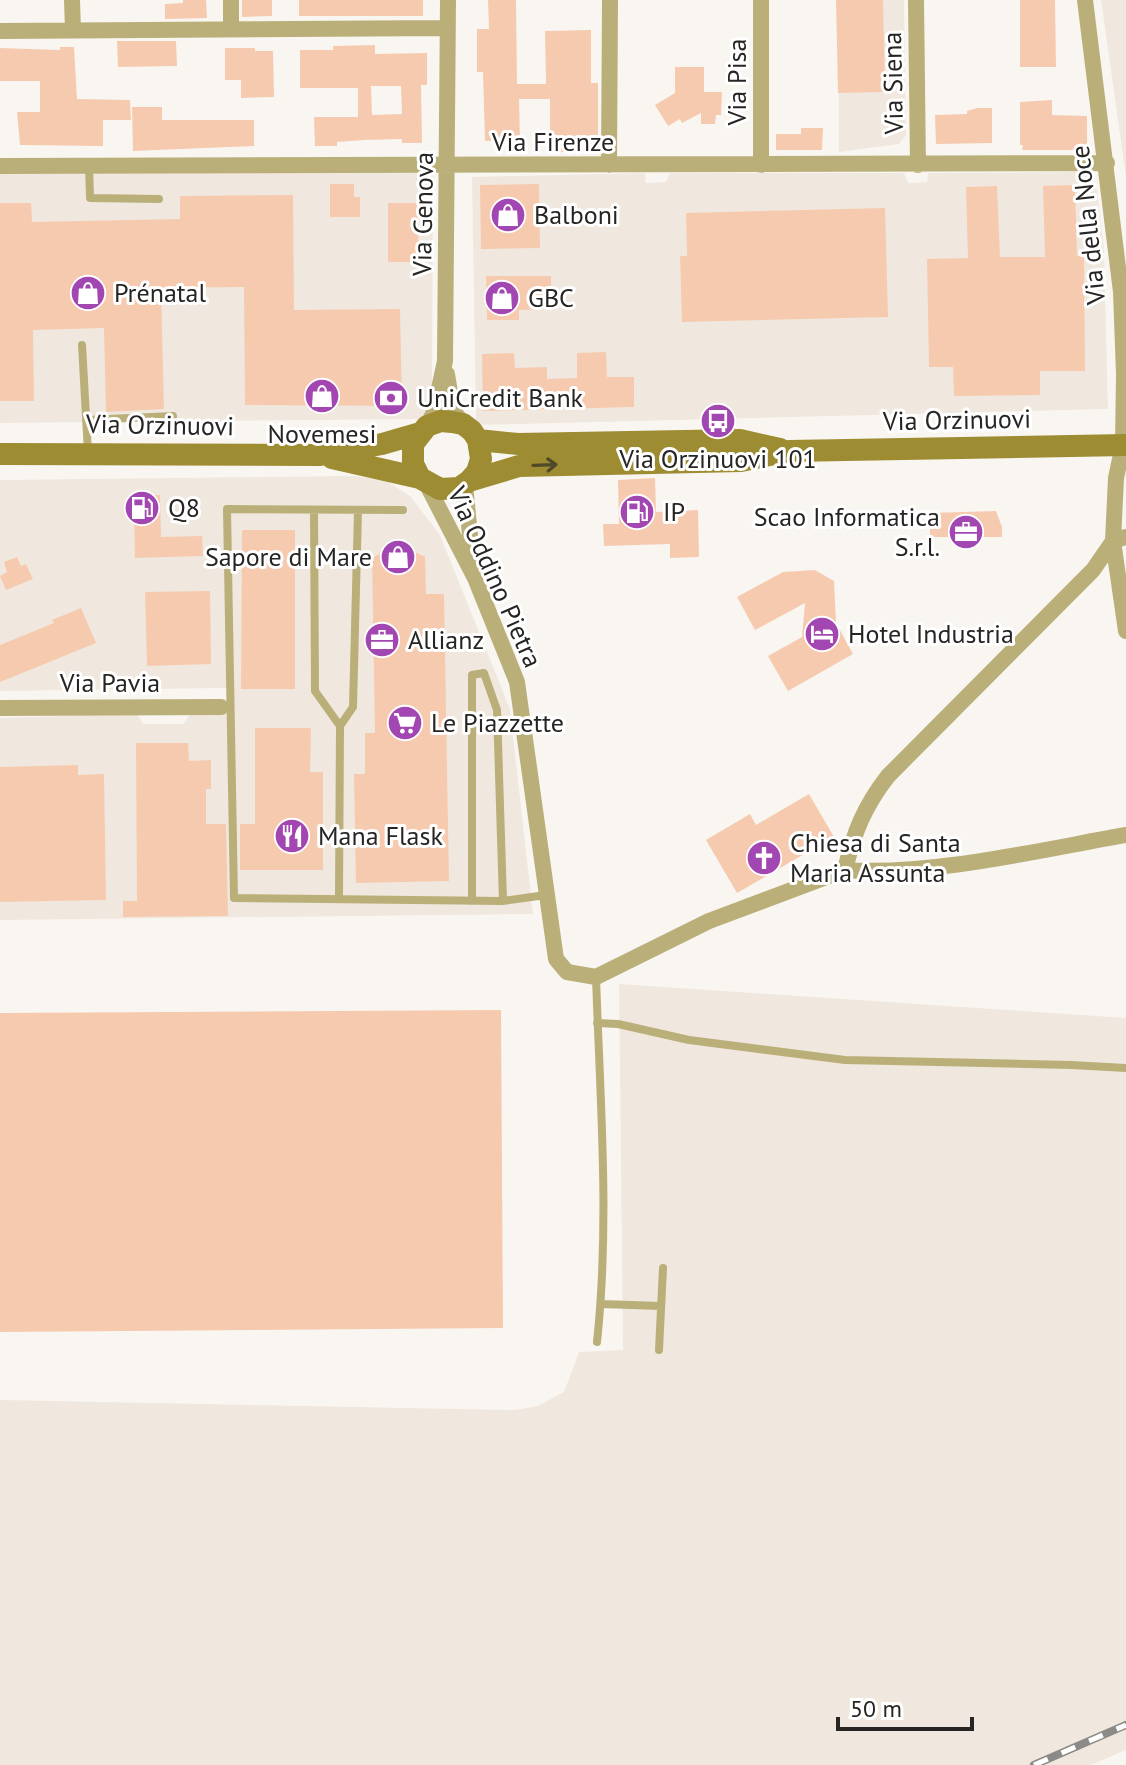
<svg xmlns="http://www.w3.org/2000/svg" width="1126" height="1765" viewBox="0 0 1126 1765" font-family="'PT Sans',sans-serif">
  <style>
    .built { fill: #f0e8de }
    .building { fill: #f6caaf; fill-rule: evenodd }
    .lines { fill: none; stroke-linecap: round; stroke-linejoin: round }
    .service { stroke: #baaf79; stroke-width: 8 }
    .minor { stroke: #baaf79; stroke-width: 16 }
    .secondary { stroke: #9d8c32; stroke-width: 22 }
    .rail-casing { stroke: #8c8a87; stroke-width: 8 }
    .rail { stroke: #fff; stroke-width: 5; stroke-dasharray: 15; stroke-linecap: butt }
    .oneway { stroke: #504928 }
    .labels { text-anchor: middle; stroke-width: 6; stroke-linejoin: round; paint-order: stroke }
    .street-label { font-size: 26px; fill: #262523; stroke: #fff }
    .poi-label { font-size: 26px; fill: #262523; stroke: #fff; text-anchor: start }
  </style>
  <rect width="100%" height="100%" fill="#f9f6f2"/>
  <path class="built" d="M839,0H904L906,135L899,144L839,152Z
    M1101,0H1126V177L1109,56Z
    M433,172L432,416L427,419L0,423V174Z
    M1091,172L1097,190L1104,250L1108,409L476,425L472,177L645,173L646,183L666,182L670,173H904L908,183L927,182L928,173Z
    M353,476L385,480L410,496L440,535L510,709L533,914L0,920V718L137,714L143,724H183L191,713L227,712L226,688L0,691V480Z
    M619,984L1126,1018V1750L1091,1765H0V1400L515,1410L538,1406L564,1392L579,1352L623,1350Z"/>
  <path class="building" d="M183,0H206L207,18L165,19V4L183,3Z
    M242,0H272V16L242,17Z
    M299,0H423V16H299Z
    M488,0H516L517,84H546L545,31L591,30V83H598V152H550V99H519L520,140L485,141L483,72H477V29H489Z
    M836,0H883L885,92L838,93Z
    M1020,0H1055L1056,67H1020Z
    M117,41H176L177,66L118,67Z
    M375,45V54L427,53V85H421L422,143H402V139L364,140L337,142V146H315L314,117H358V88H300V50H333V46ZM371,86H401L402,114L372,115Z
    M60,47H74L77,99L130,100L131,120H103V146L20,145L17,112H40V81H0V48L60,50Z
    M225,48H255V51H273L274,97L241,98V80H225Z
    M675,67H704V92H722L721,115H716L715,124H701V113L682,123L680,119L668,126L655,105L675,93Z
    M1052,100V115L1087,116V150H1022L1023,145H1020V102Z
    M132,107H162V120H254V146L133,151Z
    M977,108H992V143L936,144L935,115L967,114V111Z
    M801,128H823L822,150H776V134H801Z
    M330,184H354V197H360V217H330Z
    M539,184L540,248L481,249L480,185Z
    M1075,185L1077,256H1084L1085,371H1040V395L954,396L953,367H929L927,259L968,258L966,187L997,186L1000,257H1045L1043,186Z
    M293,195L294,310L400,309L402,406L245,405L244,287L161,288L164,409L106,412L104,328L33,330L34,401H0V203H31L32,222L180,219V196Z
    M388,203H419L418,262H388Z
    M885,208L888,317L682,322L680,256H687L686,213Z
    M486,276H551V309L519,310V320H487Z
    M606,352L607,377H634V407L483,411L482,354L514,353L515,368L547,367V379L577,378V353Z
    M655,478L656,512L698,510L699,557L670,558V544L604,546L603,524H619L618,480Z
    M160,495L161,537L202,536L203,556L135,558L134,496Z
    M996,511L1002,527V537H982L977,545H955L949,537H930V513Z
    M242,530H295V689H241Z
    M399,544L425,557L426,594H444L449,881L356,883L354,774H365V733H375L372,558Z
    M17,557L21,566L26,564L33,579L6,590L0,576L7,572L4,562Z
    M815,570L834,581L836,623L853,654L788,691L768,656L802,637L805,603L755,630L737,597L783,572Z
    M210,591L211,664L147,666L145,592Z
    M81,608L96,643L0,682V645L54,623L52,620Z
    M255,728H311L310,772H323V870H240V824H255Z
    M136,743H188L189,761L211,760V789H206V824H226L228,916L123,917V901H137Z
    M78,765V775L104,774L106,900L0,902V767Z
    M809,794L834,837L737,893L706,840L750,814L756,825Z
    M501,1010L503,1328L0,1332V1013Z"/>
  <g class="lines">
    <path class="service" d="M89,166L90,198L159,199
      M82,345L88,452
      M86,420L173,416
      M314,510L315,691L340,726
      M403,510L227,509L234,898L503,901L546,895
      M339,899L340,726L353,707L358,510
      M472,901V675L484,673L497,710L503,901
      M596,977C600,1099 610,1221 597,1342
      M597,1023L618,1024L689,1040L845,1060L1071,1065L1126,1068
      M601,1304L661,1306
      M659,1350L663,1268"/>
    <path class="minor" d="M72,0L73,30
      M231,0V29
      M761,0V165
      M916,0L918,165
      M0,31L447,28
      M609,165L610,0
      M0,166L1107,163
      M447,374L453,410L463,424
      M427,426L434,412L445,361L448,0
      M426,483L475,578L517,682L556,959L567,972L596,977L709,921L845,870C854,832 864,807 888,776L1093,570L1113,541L1116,478L1123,445L1124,374L1121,292L1085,0
      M465,485L473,565
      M1126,537L1113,541L1126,631
      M0,708L221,707
      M845,870C932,876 1040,850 1126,835"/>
    <path class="secondary" d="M478,440L518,444L740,440L780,449
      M0,454L320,455L382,444L420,433
      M332,458L420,478
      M469,481L477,472L481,459L478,440L472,431L463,424L452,422L441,421L427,426L413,444V464L420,478L440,489L459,488L469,481L519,466L741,461L789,451L1126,445"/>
    <defs>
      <path id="rail" d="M1034,1765L1126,1725"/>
    </defs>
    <use href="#rail" class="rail-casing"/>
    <use href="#rail" class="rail"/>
  </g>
  <defs><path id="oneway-shaft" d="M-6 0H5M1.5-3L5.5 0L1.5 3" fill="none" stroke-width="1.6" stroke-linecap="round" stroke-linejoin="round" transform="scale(2)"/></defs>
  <use class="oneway" href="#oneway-shaft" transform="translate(545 465) rotate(-2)"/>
  <defs>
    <symbol id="shop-disc" viewBox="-11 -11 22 22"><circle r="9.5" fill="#a247b2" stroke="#fff"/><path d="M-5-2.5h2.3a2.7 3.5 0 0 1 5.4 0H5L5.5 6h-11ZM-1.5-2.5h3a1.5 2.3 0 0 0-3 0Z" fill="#fff"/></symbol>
    <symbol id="bank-disc" viewBox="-11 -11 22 22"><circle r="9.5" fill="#a247b2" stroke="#fff"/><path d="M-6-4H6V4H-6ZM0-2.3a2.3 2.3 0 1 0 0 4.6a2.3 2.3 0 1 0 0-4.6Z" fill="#fff"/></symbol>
    <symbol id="bus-disc" viewBox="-11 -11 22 22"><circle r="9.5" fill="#a247b2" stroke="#fff"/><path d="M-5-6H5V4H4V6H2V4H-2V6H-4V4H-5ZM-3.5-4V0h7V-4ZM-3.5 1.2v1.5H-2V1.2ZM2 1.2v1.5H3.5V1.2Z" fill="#fff"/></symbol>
    <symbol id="fuel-disc" viewBox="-11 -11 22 22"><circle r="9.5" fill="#a247b2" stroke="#fff"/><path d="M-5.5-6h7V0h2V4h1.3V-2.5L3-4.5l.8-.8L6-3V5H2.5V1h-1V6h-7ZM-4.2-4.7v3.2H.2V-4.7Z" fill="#fff"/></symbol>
    <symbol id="office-disc" viewBox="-11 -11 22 22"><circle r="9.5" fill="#a247b2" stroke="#fff"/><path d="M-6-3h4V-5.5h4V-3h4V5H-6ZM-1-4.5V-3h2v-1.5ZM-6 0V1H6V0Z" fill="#fff"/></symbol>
    <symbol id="hotel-disc" viewBox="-11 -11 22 22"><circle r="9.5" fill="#a247b2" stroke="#fff"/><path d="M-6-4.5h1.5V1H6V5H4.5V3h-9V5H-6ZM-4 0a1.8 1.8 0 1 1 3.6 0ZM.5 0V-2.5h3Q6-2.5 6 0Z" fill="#fff"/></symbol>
    <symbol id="supermarket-disc" viewBox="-11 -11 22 22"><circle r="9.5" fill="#a247b2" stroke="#fff"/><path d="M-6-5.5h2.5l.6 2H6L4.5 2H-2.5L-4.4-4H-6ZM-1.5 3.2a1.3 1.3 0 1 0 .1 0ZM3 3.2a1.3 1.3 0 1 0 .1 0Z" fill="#fff"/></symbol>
    <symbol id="restaurant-disc" viewBox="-11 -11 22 22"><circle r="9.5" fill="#a247b2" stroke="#fff"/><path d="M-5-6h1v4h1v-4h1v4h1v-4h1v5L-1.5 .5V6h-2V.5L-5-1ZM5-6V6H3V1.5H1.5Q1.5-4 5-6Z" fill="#fff"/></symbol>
    <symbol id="church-disc" viewBox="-11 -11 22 22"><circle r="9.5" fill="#a247b2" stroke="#fff"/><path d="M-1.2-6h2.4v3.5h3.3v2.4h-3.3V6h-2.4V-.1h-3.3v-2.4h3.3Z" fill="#fff"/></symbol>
  </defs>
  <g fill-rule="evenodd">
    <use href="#shop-disc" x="488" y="195" width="40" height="40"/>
    <use href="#shop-disc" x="68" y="273" width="40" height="40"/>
    <use href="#shop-disc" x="482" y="278" width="40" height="40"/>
    <use href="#shop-disc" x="302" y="376" width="40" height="40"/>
    <use href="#bank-disc" x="371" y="378" width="40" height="40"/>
    <use href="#bus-disc" x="698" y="401" width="40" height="40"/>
    <use href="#fuel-disc" x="122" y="488" width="40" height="40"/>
    <use href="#fuel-disc" x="617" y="492" width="40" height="40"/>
    <use href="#office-disc" x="946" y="512" width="40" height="40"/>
    <use href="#shop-disc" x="378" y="537" width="40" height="40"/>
    <use href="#hotel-disc" x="802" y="614" width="40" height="40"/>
    <use href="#office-disc" x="362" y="620" width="40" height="40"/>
    <use href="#supermarket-disc" x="385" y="703" width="40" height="40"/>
    <use href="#restaurant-disc" x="272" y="816" width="40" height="40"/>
    <use href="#church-disc" x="744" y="838" width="40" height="40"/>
  </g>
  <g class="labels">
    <g class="street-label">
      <text transform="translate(737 82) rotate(-90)" y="9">Via Pisa</text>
      <text transform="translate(893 83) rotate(-91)" y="9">Via Siena</text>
      <text x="553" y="151">Via Firenze</text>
      <text transform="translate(423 214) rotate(-89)" y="9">Via Genova</text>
      <text transform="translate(1088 225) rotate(-96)" y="9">Via della Noce</text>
      <text transform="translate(957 420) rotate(-1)" y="9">Via Orzinuovi</text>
      <text transform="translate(160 425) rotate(1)" y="9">Via Orzinuovi</text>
      <text transform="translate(495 577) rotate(66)" y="9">Via Oddino Pietra</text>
      <text x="110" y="692">Via Pavia</text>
    </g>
    <g class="poi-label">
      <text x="534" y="224">Balboni</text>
      <text x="114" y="302">Prénatal</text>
      <text x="528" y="307">GBC</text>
      <text x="417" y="407">UniCredit Bank</text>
      <text x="322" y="443" text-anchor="middle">Novemesi</text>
      <text x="718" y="468" text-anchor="middle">Via Orzinuovi 101</text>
      <text x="168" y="517">Q8</text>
      <text x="663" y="521">IP</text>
      <text x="940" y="526" text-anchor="end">Scao Informatica<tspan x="940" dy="30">S.r.l.</tspan></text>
      <text x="372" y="566" text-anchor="end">Sapore di Mare</text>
      <text x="848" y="643">Hotel Industria</text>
      <text x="408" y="649">Allianz</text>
      <text x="431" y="732">Le Piazzette</text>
      <text x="318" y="845">Mana Flask</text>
      <text x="790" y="852">Chiesa di Santa<tspan x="790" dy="30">Maria Assunta</tspan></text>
    </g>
  </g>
  <path d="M838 1717v12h134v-12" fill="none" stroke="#262523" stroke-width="4"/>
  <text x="850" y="1717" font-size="24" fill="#262523" stroke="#ffffff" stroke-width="6" paint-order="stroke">50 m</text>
</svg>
